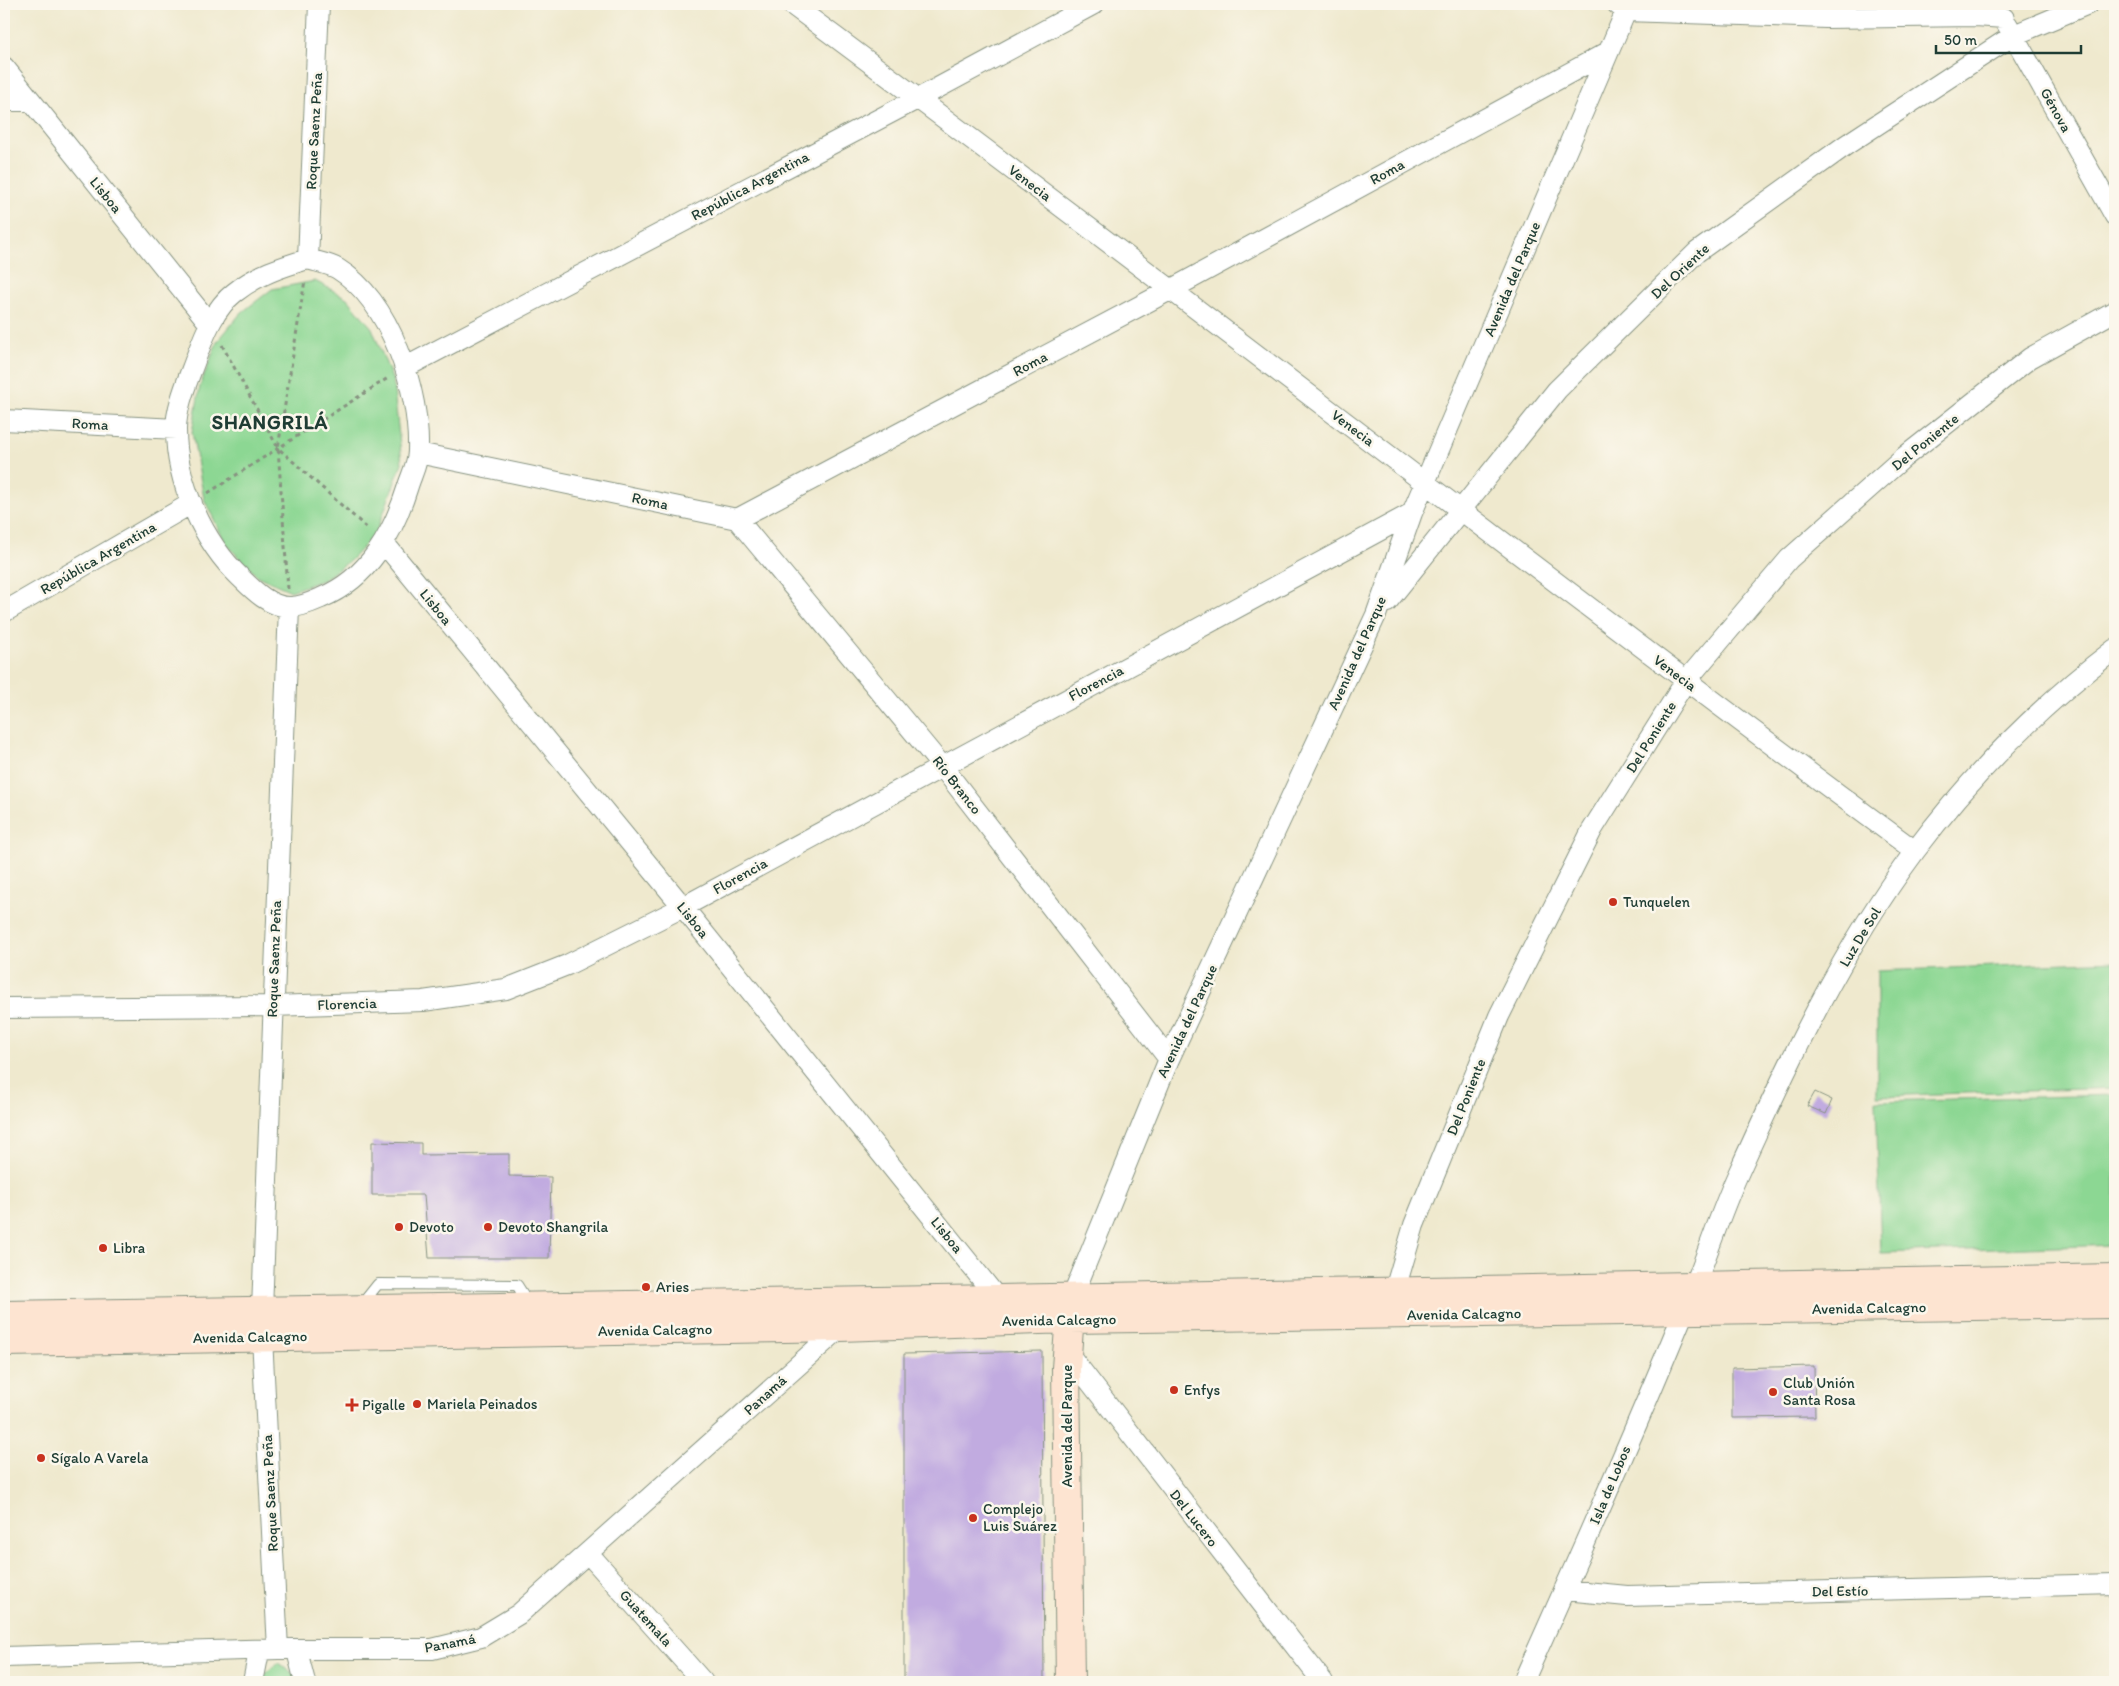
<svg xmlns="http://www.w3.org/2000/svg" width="2119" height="1686" viewBox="0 0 2119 1686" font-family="Itim,sans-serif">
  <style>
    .green { fill: #8cd793; stroke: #568a64 }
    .building { fill: #c1abe0 }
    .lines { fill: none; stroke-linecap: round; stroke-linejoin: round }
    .lane-casing { stroke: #879381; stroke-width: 12 }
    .street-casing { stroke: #879381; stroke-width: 22 }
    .secondary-casing { stroke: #879381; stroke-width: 30 }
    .path { stroke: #879381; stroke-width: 3; stroke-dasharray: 4 4; stroke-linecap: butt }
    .lane { stroke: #fff; stroke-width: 10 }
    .street { stroke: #fff; stroke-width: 20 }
    .secondary { stroke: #fde4d1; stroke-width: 28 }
    .poi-dot { fill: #c8321e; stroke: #fbf7ec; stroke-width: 2 }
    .labels { text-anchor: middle; stroke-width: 5; stroke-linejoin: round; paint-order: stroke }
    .street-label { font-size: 15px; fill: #1f3d34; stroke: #fbf7ec }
    .poi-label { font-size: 15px; fill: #1f3d34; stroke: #fbf7ec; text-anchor: start }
    .district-label { font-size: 20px; font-weight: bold; letter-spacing: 1px; fill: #1f3d34; stroke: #fbf7ec }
  </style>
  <rect width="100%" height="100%" fill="#fbf7ec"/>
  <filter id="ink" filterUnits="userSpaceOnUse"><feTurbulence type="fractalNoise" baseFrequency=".02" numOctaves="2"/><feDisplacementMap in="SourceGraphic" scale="10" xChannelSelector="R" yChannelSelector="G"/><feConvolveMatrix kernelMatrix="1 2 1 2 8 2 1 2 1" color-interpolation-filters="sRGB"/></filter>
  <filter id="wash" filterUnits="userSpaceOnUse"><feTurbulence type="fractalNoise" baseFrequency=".0096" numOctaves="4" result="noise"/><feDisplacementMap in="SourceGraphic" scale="20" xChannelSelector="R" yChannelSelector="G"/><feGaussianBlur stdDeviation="1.12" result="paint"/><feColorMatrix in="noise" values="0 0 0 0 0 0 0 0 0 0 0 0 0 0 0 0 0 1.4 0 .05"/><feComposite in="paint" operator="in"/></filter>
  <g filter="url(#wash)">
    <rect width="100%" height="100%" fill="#efe9ce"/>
    <path class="green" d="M315,281L347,298L372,328L393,381L402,463L376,533L351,560L323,580L291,591L257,576L226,544L204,499L192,432L200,386L217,342L241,313L272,289Z
      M2115,961V1088L1877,1096V971Z
      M2115,1095V1245L1881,1253L1876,1101Z
      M278,1663L294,1674L295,1682H263V1675Z"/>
    <g id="blocks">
      <path class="building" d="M1815,1092L1832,1100L1826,1114L1807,1106Z
        M372,1142L421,1143V1155L509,1154V1176L551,1177L549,1258H429L424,1195H372Z
        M1042,1351L1044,1682H904V1354Z
        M1814,1366L1815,1417L1732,1418V1368Z"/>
    </g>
  </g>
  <g filter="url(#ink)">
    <use href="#blocks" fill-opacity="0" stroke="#879381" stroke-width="1"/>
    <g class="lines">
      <defs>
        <path id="lane" d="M362,1304L378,1284L517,1285L529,1304"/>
        <path id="street" d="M791,4C1168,283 1537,573 1915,851
          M1617,4L1626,11L1826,18L1976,16L2004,18
          M2007,24L2115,216
          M4,67L209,323
          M4,101H31
          M308,259C317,262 330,264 338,269C391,302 420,392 418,451C418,463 411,476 408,486C393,534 369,578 321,598C312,602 301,607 291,607C271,608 253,590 241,578C203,542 176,482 176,430C176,405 189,378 197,355C205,333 215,308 234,293C256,275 281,267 308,259Z
          M308,259L319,4
          M406,367L919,98L1094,4
          M4,420L176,429
          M418,453L737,519L1170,290L1608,52
          M737,519L941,765L1169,1059
          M384,543L683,907L998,1299
          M1387,602L1557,390L1697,252L1846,145L2014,35L2088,4
          M4,612L192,503
          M4,1008L272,1006L423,1001L506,989L567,965L683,907L1412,513
          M1072,1298L1169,1059L1376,615L1412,513L1629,4
          M1391,1303L1414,1225L1499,1016L1592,830L1685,682L1789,559L1903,458L2030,358L2115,311
          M262,1310L289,607
          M262,1337L278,1649
          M1067,1352L1323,1682
          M588,1553L703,1682
          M1565,1590L1627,1596L2115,1584
          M297,1651L305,1682
          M4,1657L278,1649H432L481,1637L519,1614L841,1327
          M253,1682L259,1652
          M1523,1682C1582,1551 1640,1420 1694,1287C1709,1250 1721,1211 1738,1174C1788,1063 1842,949 1915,851C1972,775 2040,706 2115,649"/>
        <path id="secondary" d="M4,1315L998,1299L2115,1278
          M4,1342L841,1327L1070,1319L2115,1304
          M1070,1682L1066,1368L1071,1302"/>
      </defs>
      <use href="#lane" class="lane-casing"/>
      <use href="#street" class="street-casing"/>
      <use href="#secondary" class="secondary-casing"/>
      <path class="path" d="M222,345L278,448L368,529
        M208,493L388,378
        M288,589L278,448L305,280"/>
      <use href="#lane" class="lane"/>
      <use href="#street" class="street"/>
      <use href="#secondary" class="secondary"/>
    </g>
  </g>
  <g class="poi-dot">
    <circle cx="1613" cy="902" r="5"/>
    <circle cx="399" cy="1227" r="5"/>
    <circle cx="488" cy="1227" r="5"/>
    <circle cx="103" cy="1248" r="5"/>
    <circle cx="646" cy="1287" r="5"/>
    <circle cx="1174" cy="1390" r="5"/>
    <circle cx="1773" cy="1392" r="5"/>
    <circle cx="417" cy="1404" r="5"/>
    <path d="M349.5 1397.5h5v5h5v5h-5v5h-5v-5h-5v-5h5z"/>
    <circle cx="41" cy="1458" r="5"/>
    <circle cx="973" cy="1518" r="5"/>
  </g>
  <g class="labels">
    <g class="street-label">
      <text transform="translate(2056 110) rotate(61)" y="5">Génova</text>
      <text transform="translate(314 131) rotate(-87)" y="5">Roque Saenz Peña</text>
      <text transform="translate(1387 172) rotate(-29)" y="5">Roma</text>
      <text transform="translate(1030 183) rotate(37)" y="5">Venecia</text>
      <text transform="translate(750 186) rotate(-28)" y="5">República Argentina</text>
      <text transform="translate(106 195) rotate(51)" y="5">Lisboa</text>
      <text transform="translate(1680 271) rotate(-43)" y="5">Del Oriente</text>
      <text transform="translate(1512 279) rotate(-67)" y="5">Avenida del Parque</text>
      <text transform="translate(1030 364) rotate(-28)" y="5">Roma</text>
      <text transform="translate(90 424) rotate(3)" y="5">Roma</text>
      <text transform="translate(1353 428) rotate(37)" y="5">Venecia</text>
      <text transform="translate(1925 442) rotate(-39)" y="5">Del Poniente</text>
      <text transform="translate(650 501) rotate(12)" y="5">Roma</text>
      <text transform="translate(98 558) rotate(-30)" y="5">República Argentina</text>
      <text transform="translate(436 607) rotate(51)" y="5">Lisboa</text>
      <text transform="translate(1357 653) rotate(-66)" y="5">Avenida del Parque</text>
      <text transform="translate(1675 673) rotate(37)" y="5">Venecia</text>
      <text transform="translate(1096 683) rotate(-28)" y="5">Florencia</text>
      <text transform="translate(1651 737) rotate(-58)" y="5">Del Poniente</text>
      <text transform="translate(957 785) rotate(52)" y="5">Río Branco</text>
      <text transform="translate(740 876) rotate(-29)" y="5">Florencia</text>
      <text transform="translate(693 920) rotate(51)" y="5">Lisboa</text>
      <text transform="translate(1860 937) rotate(-59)" y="5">Luz De Sol</text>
      <text transform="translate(274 959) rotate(-88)" y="5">Roque Saenz Peña</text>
      <text transform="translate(347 1004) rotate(-2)" y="5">Florencia</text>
      <text transform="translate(1187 1021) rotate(-65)" y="5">Avenida del Parque</text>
      <text transform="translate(1466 1097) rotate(-68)" y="5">Del Poniente</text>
      <text transform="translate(947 1235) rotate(51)" y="5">Lisboa</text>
      <text transform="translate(1869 1308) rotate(-1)" y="5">Avenida Calcagno</text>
      <text transform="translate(1464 1314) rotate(-1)" y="5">Avenida Calcagno</text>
      <text transform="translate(1059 1320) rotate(-1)" y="5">Avenida Calcagno</text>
      <text transform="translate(655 1330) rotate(-1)" y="5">Avenida Calcagno</text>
      <text transform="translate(250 1337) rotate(-1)" y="5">Avenida Calcagno</text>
      <text transform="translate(765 1395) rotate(-42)" y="5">Panamá</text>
      <text transform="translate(1067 1426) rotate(-90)" y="5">Avenida del Parque</text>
      <text transform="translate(1610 1485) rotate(-67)" y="5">Isla de Lobos</text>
      <text transform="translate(270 1493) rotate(-93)" y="5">Roque Saenz Peña</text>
      <text transform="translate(1194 1518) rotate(52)" y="5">Del Lucero</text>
      <text transform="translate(1840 1591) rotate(-1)" y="5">Del Estío</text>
      <text transform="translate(646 1618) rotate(48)" y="5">Guatemala</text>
      <text transform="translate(450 1643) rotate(-11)" y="5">Panamá</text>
    </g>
    <g class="poi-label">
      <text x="1623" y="907">Tunquelen</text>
      <text x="409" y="1232">Devoto</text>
      <text x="498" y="1232">Devoto Shangrila</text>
      <text x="113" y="1253">Libra</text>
      <text x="656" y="1292">Aries</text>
      <text x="1783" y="1388">Club Unión<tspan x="1783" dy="17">Santa Rosa</tspan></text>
      <text x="1184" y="1395">Enfys</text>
      <text x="427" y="1409">Mariela Peinados</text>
      <text x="362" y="1410">Pigalle</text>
      <text x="51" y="1463">Sígalo A Varela</text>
      <text x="983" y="1514">Complejo<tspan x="983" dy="17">Luis Suárez</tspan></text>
    </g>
    <g class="district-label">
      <text x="270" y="429">SHANGRILÁ</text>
    </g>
  </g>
  <rect width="2119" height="1686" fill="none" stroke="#fbf7ec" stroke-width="20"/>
  <path d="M1936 45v8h145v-8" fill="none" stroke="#1f3d34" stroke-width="2.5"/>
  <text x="1944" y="45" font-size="15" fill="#1f3d34" stroke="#fbf7ec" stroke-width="4" paint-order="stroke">50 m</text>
</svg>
